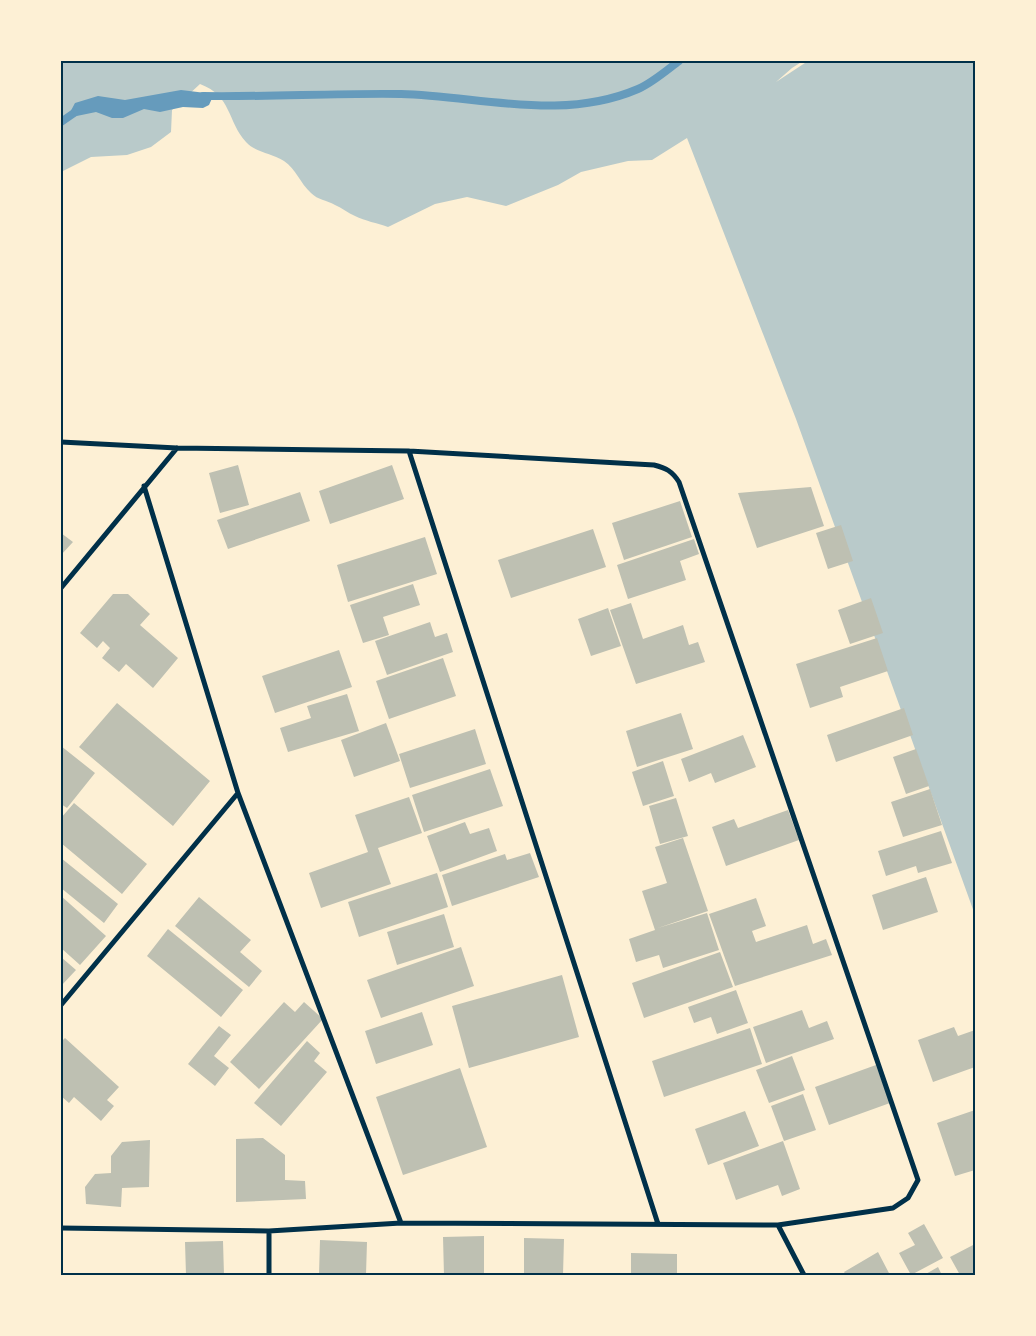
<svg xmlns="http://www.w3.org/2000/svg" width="1036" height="1336" viewBox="0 0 1036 1336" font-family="Barlow,sans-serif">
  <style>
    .green { fill: #b9caca }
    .water { fill: #669bbc }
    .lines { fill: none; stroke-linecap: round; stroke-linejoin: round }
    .stream { stroke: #669bbc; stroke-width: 8 }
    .building { fill: #bec0b2 }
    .minor { stroke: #003049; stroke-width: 5 }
    .neatline { fill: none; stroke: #003049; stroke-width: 2 }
  </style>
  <rect width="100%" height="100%" fill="#fdf0d5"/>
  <path class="green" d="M61,61H803L792,68L776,82L808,61H975V915L796,419L687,138L652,160L628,161L581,172L558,185L506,206L467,197L435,204L388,227C377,223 365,221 355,216C348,213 342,208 335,205C326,200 318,200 311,193C300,183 296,169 284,161C272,153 256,153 246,142C227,121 232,96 200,84L172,110L171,132L151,147L127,155L91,157L61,172Z"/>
  <path class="water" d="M181,90L214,94L209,105L203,108L183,107L160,112L144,109L123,118H112L96,112L67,118L75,103L98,96L125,100Z"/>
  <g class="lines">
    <path class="stream" d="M203,96C269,97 335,93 401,94C480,96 561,122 638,89C652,83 667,70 679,61
      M61,122L74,113"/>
  </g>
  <path class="building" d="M238,465L249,505L220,513L209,473Z
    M392,465L404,499L330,524L319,491Z
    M811,487L824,526L757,548L738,493Z
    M300,492L310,521L228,549L217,520Z
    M680,501L692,537L624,560L612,523Z
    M841,525L853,561L828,569L816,533Z
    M593,529L606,567L511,598L498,560Z
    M61,533L73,542L61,555Z
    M425,537L437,574L348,602L337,565Z
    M694,539L699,554L680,561L686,580L628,599L617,565Z
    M413,584L420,605L383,617L389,635L363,643L350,605Z
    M113,594H128L150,614L140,625L178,658L153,688L126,664L119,672L102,658L110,648L103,641L97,648L80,633Z
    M871,598L883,633L850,644L838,610Z
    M631,603L643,639L683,625L689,645L698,642L705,662L636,684L610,610Z
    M608,608L621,646L591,656L578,619Z
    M430,622L435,637L447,633L453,652L387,675L375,641Z
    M877,638L888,671L840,687L843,697L810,708L796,664Z
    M339,650L352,687L275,713L262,676Z
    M443,658L456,696L389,719L376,681Z
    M347,694L359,731L288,752L280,728L311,718L307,706Z
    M117,703L210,781L173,826L79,747Z
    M904,708L913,735L836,762L827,735Z
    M681,713L693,749L637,767L626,731Z
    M386,723L400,761L354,777L341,740Z
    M475,729L486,764L410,788L399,754Z
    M743,735L756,767L715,783L711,773L689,782L681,759Z
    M61,746L95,773L67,808L61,804Z
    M916,749L929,786L906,794L893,757Z
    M663,761L674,796L643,806L632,772Z
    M490,769L503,806L424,832L412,795Z
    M930,789L942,825L903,837L891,802Z
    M409,797L422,833L378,848L391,884L321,908L309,873L368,852L355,815Z
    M676,798L688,836L660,844L649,806Z
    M74,803L147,864L122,894L61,843V818Z
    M788,810L799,840L726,866L712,827L734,819L738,828Z
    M465,822L470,834L489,828L497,851L440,872L427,836Z
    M941,831L952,863L918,873L916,866L886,876L878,851Z
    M683,838L708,911L658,928L707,913L719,950L663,968L659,955L636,962L629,939L655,930L642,891L667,883L655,847Z
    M530,853L539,877L452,906L442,875L505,854L507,860Z
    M61,858L118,904L104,923L61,888Z
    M437,873L448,907L359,937L348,902Z
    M926,877L938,912L883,930L872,895Z
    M61,896L106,936L80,965L61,948Z
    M199,897L251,940L240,952L262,971L249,987L175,926Z
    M756,898L766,926L752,931L756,942L807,925L813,944L826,939L832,955L735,986L709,914Z
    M444,914L454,947L397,965L387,932Z
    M168,929L243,990L221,1017L147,956Z
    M461,947L474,986L381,1018L367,980Z
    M720,952L733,987L644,1018L632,983Z
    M61,957L76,970L61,986Z
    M562,975L579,1037L469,1068L452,1006Z
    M736,990L748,1023L717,1034L711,1017L694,1023L688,1007Z
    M284,1002L295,1012L304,1002L323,1019L259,1089L230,1062Z
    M802,1010L809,1028L827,1021L834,1039L766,1063L753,1027Z
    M422,1012L433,1045L376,1064L365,1031Z
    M219,1026L231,1035L214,1056L229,1068L215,1086L188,1064Z
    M954,1027L958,1036L975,1030V1067L933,1082L918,1040Z
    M750,1028L762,1064L664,1097L652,1061Z
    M65,1038L119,1087L107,1100L114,1106L101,1121L74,1097L69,1103L61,1096V1042Z
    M307,1041L320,1053L314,1061L327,1072L281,1126L254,1103Z
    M792,1056L805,1090L769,1103L756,1070Z
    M876,1065L890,1103L829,1125L815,1087Z
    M460,1068L487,1147L403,1175L376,1097Z
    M803,1094L816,1130L784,1141L771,1106Z
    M975,1110V1170L955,1176L937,1123Z
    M745,1111L759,1146L708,1165L695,1129Z
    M263,1138L285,1155V1180L305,1181L306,1199L236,1202V1139Z
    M150,1140L149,1187L122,1188L121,1207L86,1204L85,1187L95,1174L111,1173V1156L122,1142Z
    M783,1141L800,1189L782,1196L778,1185L736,1200L723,1163Z
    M924,1224L943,1258L911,1275L899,1253L915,1245L908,1233Z
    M484,1236V1275H444L443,1237Z
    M524,1238L564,1239L563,1275H524Z
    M320,1240L367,1242L366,1275H319Z
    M223,1241L224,1275H186L185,1242Z
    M975,1244V1275H960L950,1257Z
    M878,1252L890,1275H846L844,1272Z
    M631,1253L677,1254V1275H631Z
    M938,1267L942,1275H924Z"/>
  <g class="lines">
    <path class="minor" d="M61,442L177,448L409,451L654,465C666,468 672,471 679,482L918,1180L908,1198L893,1208L778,1225L401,1223L269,1231L61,1228
      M409,451L658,1224
      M144,486L238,793L401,1223
      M61,588L177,448
      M61,1005L238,793
      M778,1225L804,1275
      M269,1275V1231"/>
  </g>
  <rect width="1036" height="1336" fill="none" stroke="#fdf0d5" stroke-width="125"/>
  <rect x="62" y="62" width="912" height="1212" class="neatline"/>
</svg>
